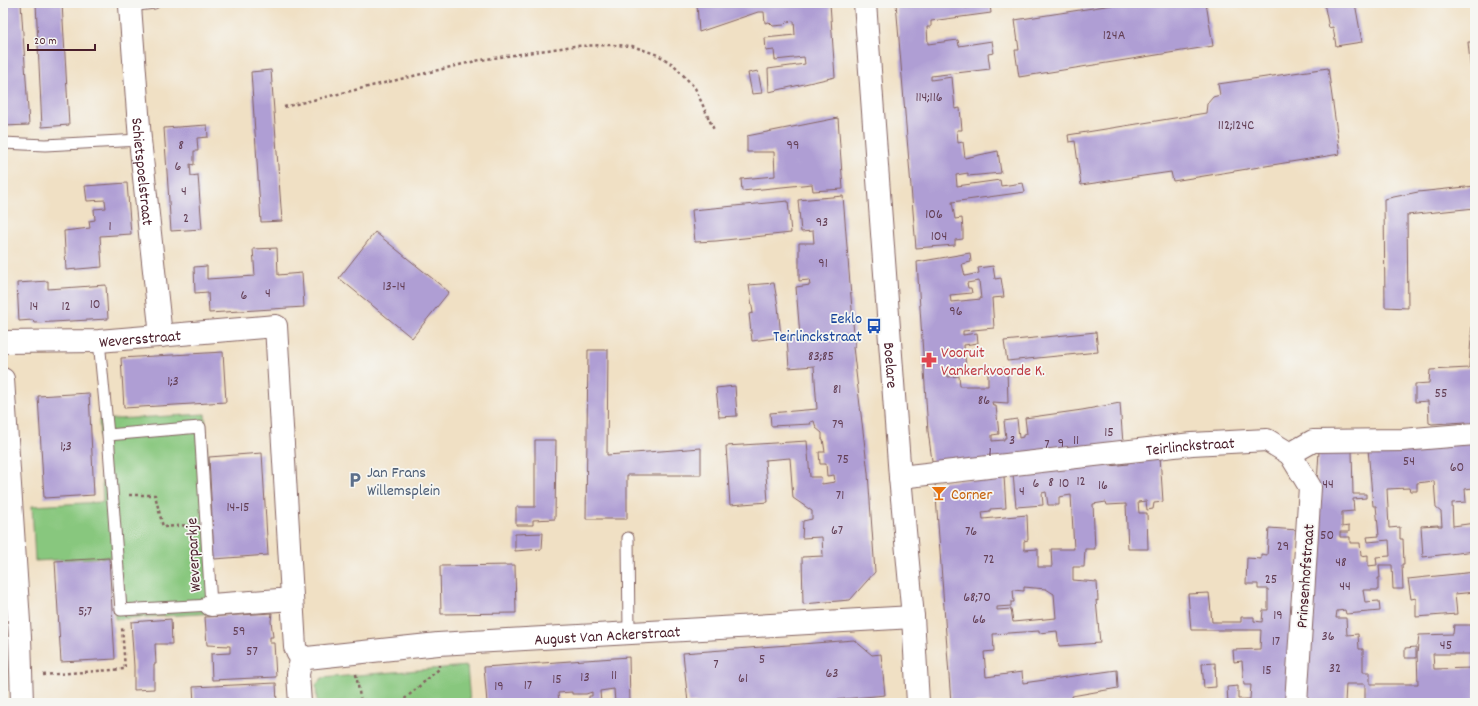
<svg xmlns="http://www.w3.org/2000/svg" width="1478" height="706" viewBox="0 0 1478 706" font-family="Dekko,sans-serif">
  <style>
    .green { fill: #88c77e; stroke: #697354 }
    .building { fill: #af9ed4; fill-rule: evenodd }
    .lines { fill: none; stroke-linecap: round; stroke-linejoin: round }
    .lane-casing { stroke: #846361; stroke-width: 13 }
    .street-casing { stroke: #846361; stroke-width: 24 }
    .secondary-casing { stroke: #846361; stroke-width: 24 }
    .path { stroke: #846361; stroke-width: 2.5; stroke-dasharray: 3 3; stroke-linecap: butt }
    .lane { stroke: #fff; stroke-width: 11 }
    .street { stroke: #fff; stroke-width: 22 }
    .secondary { stroke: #fff; stroke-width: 22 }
    .labels { text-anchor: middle; stroke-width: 3.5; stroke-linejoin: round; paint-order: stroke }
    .number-label { font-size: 14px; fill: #633f55 }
    .street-label { font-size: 16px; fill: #4a1f2b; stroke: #f6f6f2 }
    .transit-label { font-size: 16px; fill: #164399; stroke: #f6f6f2; text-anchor: end }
    .health-label { font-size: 16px; fill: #be3a42; stroke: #f6f6f2; text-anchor: start }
    .service-label { font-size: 16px; fill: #4e5e75; stroke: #f6f6f2; text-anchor: start }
    .food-label { font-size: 16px; fill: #c56008; stroke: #f6f6f2; text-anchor: start }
  </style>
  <rect width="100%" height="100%" fill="#f6f6f2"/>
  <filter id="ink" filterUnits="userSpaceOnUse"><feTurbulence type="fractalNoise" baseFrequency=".025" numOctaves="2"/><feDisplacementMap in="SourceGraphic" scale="8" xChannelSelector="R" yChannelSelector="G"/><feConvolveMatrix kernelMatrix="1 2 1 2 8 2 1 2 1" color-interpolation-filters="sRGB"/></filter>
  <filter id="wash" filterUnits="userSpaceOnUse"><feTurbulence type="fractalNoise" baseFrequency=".012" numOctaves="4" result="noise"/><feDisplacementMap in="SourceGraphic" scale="16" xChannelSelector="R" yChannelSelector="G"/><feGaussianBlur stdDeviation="0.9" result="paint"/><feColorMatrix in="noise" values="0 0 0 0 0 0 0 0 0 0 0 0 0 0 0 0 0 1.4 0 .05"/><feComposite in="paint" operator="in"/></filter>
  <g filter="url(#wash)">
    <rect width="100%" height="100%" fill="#f0e0c4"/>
    <path class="green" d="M205,414L215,613L115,619L111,557L35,561L32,506L103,502L99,420Z
      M467,666L470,703H317L316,685L322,678Z"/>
    <g id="blocks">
      <path class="building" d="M3,3H21L29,125L3,126Z
        M36,3H62L69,125L42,127Z
        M705,3H830L835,77L769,92L768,69L805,64L804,57L775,60L774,50L766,51L765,38L795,35L794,21L787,22L784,25L773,26L769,22L765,23L764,12H758L699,32L697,5Z
        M896,3H964L965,8L990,5L991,13L931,21V27H927L928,44L958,40L959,46L992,41L994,53L988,54L990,69L931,76V80L952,77L955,109L960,108L962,130H957L958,143L963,142L965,158L998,151L1001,173L968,176V173L956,175L957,186L1000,180L1001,186L1023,183L1025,192L952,202L955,219L962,218L963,230V239L955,240V245L916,248Z
        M1125,3H1206L1213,46L1019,77L1015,50H1019L1015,20Z
        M1324,3H1355L1362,42L1336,46L1333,27L1329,28Z
        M1468,42H1475V72H1471Z
        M1328,68L1340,154L1173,181L1171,172L1081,185L1075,141L1069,142L1068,135L1206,113L1207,104L1213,97L1220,95L1218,84Z
        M271,70L282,221L261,222L251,72Z
        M758,71L762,93L752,94L748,73Z
        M838,118L843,189L813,191L812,184L742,191L741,179L775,176L774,152H747V136Z
        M207,125L208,137L197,138L198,151H194V165L190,164L191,176L198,175L202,229L171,231L164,128Z
        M127,183L131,234L100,236L102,267L66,270L64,231L90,228L89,221L95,220L94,209L106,208L105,200L87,201L85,186Z
        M1475,186V208L1407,215L1408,308L1385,307L1384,199L1418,192Z
        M843,196L855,347H853L868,473L875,572L850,600L803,604L802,557L823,556L822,537L802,538L803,521L812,519V511L793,498L790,458L765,460L768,502L730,505L726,446L807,441L810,477H821L822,484L835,482L834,475L827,476L826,464H820L819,452H825L823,439H822V433L816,428L814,421L810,422L811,424L771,426L770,413L817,409L814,366L789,368L787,338L800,336L796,287L810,285L809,280L799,281V243H814L813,231L801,232L798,200Z
        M788,201L791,233L716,241L695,242L692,210Z
        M375,232L449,292L412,338L339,278Z
        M277,248L278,275L302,273L304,307L209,313L208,292L195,293L194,267L207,266V279L255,276L253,249Z
        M970,253L971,262L962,264L965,276L979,273L978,268L993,266L995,279L1001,278L1004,297L992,298L994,328L963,331V335L977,333L978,343L964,345L966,370L948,372V377L959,376L960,386H988V371L991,370V369L1007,368L1008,403L992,402L993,406H996L999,434L992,435V441L1004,440V438H1006L1004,421L1017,419L1019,438L1023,437V435L1027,434L1025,418L1082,410L1120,403L1123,444L933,468L928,431L917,262ZM979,281L981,299L951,302L950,295L972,293L971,288H968L967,283Z
        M48,281V289L106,285L108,319L34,323L33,320L19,321L17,283Z
        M774,283L778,306L781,337L752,341L749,314L753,313L749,285Z
        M1474,292H1475V423L1466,424V422L1432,424L1429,423L1428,401L1415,402V384L1429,383L1430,370L1469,368Z
        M1096,332L1098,352L1007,361L1004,341Z
        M588,350H608L607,455L701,448V475H627V519H586Z
        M223,352L226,402L124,408L121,358Z
        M735,386L737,416L719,417L716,388Z
        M89,393L94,495L44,498L38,396Z
        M535,440H556L555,519L533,520V525H516V507H535Z
        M1475,441V492H1473V488L1465,489L1466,502L1452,503L1453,526L1475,523V551L1423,557L1421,526L1438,525V526H1442L1441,512L1436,508L1434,481L1417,483V491H1410L1409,488L1387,489L1389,528L1400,527V539H1403L1404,564H1402L1403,589H1393L1392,565H1379L1380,578H1378V590H1363L1365,602L1379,601L1380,611L1346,614L1345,610L1337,611L1336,618H1346L1347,635L1358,634L1359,649H1363V672H1370V684H1418L1417,654L1419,635L1453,634L1454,625H1475V703H1365V684H1346L1345,703H1304L1319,451L1352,450L1353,494H1366V498L1353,499L1354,511L1342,512V527L1349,526V532H1340V537H1350V543H1360L1361,556L1368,555V566L1377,565L1376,557L1390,556L1389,540L1368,542L1367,537L1379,536L1376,506H1373L1368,449ZM1433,654H1472V668L1434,669Z
        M262,453L268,555L214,559L209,457Z
        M1160,456L1163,502L1154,503L1153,509L1147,510L1146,501L1138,502L1139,513H1147L1148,549H1128L1126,504L1107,505L1106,502L1093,504L1095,549H1085L1084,567H1073V580L1097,582L1098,601L1096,600L1100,643L1059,646L1057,631L1039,633V631L993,634L994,651L984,652L986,677L1022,672L1023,683L1117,670L1118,688L1072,696L1073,703H951L935,483L1004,476L1006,508L990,509V511L982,512L983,519L1027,515L1028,540L1024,541V550L1038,549V567H1052L1051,549H1074L1071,495L1059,497V505H1048L1046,492L1042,493L1043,505L1016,507L1013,474L1109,462L1110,466L1128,464L1127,460ZM1024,587L1046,589L1054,594L1056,618L1013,622L1011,609L997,610V607L1011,606V602H1014L1013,590L1024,591Z
        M1269,528L1298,530L1289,703H1228L1227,687L1238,686V699H1250L1251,685H1244L1242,661L1234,662L1233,650L1260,649L1261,630H1191L1188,594L1209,593L1212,622H1241V617H1254V621L1262,622L1263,610H1268V589H1258V584H1246L1247,558L1261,559V554L1267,555Z
        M543,533L542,549L515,551V534Z
        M109,558L115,659L61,662L55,561Z
        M515,565L516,613L441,614L440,566Z
        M1475,572V592L1455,594L1457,614L1416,617V598L1411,599L1408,579Z
        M272,613L271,621L273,637H270V643H274L276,677L212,680L211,654L230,653V646L207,645L205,617Z
        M171,619L172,644H155L156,664H154V689L134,690V666L131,622Z
        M854,640L872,655L881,654L885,695L804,703H688L683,653Z
        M1416,647V658H1405V648Z
        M629,657L630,703H615L614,689L600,691L601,703H589V696H592V692L586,694H572V692L558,693L559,703H487L484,667Z
        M1215,663L1216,687L1204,688L1202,664Z
        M276,683L277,703H194L193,687Z"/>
    </g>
  </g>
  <g filter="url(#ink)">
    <use href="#blocks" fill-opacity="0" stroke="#846361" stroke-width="1"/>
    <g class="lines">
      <defs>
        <path id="lane" d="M130,6L154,3
          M3,143L45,145L140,140
          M99,341L108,435L121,610L211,605L200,427L108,435
          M628,538L629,633"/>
        <g id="street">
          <path id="s1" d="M130,6L140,140L161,336"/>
          <path id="s2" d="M3,342L99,341L276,326L295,647L298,654L307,658L438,644L913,617"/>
          <path d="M3,379L20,637L22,703"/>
          <path d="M1290,454L1310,487L1296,703"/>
          <path id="s3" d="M900,477L1192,444L1267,440L1290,454L1313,441L1402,440L1475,434"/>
          <path d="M211,605L292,599"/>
          <path d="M300,703L298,674L302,656"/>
        </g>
        <g id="secondary">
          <path id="s4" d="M865,3L900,477L913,617L918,703"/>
        </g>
      </defs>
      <use href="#lane" class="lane-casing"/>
      <use href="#street" class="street-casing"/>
      <use href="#secondary" class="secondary-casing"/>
      <path class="path" d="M284,107L480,60L574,46L612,45L632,46L658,55L674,65L695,88L714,130
        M129,495H155L163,527L189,525
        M356,674L361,703
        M43,675L125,669L122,627
        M400,703L439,669V665"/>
      <use href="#lane" class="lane"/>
      <use href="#street" class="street"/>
      <use href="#secondary" class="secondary"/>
    </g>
  </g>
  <defs>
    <symbol id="bus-bare" viewBox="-9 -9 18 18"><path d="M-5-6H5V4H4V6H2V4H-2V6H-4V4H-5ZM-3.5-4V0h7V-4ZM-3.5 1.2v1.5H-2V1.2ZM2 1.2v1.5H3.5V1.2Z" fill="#1a4fb4" stroke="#f6f6f2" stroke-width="2.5" paint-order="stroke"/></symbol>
    <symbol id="pharmacy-bare" viewBox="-9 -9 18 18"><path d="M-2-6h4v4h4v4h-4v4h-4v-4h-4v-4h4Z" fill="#e0444e" stroke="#f6f6f2" stroke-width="2.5" paint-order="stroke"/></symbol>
    <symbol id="parking-bare" viewBox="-9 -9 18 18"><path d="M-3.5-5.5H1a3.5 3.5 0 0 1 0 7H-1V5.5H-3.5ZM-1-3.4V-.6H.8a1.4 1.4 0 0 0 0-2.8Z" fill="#5c6f8a" stroke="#f6f6f2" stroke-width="2.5" paint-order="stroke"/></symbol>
    <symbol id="bar-bare" viewBox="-9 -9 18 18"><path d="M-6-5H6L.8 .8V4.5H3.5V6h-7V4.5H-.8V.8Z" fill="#e8710a" stroke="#f6f6f2" stroke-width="2.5" paint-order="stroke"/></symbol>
  </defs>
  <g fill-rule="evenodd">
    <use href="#bus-bare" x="863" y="315" width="22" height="22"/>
    <use href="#pharmacy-bare" x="918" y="349" width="22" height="22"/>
    <use href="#parking-bare" x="344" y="469" width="22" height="22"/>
    <use href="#bar-bare" x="928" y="482" width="22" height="22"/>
  </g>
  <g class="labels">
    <g class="number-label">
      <text x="1114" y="39">124A</text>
      <text x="929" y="101">114;116</text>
      <text x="1236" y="129">112;124C</text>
      <text x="181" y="149">8</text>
      <text x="793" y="149">99</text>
      <text x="178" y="170">6</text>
      <text x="184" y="195">4</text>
      <text x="934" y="218">106</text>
      <text x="186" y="222">2</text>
      <text x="822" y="226">93</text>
      <text x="110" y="230">1</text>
      <text x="939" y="240">104</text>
      <text x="823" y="267">91</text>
      <text x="394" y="290">13-14</text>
      <text x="268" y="297">4</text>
      <text x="244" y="299">6</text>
      <text x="95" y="308">10</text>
      <text x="34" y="310">14</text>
      <text x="66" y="310">12</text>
      <text x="956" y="315">96</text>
      <text x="821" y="360">83;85</text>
      <text x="173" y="385">1;3</text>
      <text x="837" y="393">81</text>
      <text x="1441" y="397">55</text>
      <text x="984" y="404">86</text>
      <text x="838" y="428">79</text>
      <text x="1109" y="436">15</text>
      <text x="1012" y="444">3</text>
      <text x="1076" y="444">11</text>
      <text x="1061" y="447">9</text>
      <text x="1047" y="448">7</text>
      <text x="66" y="450">1;3</text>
      <text x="990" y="456">1</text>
      <text x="843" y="463">75</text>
      <text x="1409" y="465">54</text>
      <text x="1457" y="471">60</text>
      <text x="1081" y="485">12</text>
      <text x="1051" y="486">8</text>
      <text x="1036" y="487">6</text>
      <text x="1064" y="487">10</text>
      <text x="1328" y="488">44</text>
      <text x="1103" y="489">16</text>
      <text x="1022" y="495">4</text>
      <text x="840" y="499">71</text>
      <text x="238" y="511">14-15</text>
      <text x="837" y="534">67</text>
      <text x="971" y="535">76</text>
      <text x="1327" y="539">50</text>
      <text x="1283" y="550">29</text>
      <text x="989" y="563">72</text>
      <text x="1341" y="566">48</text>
      <text x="1271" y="583">25</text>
      <text x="1345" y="590">44</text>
      <text x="977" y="601">68;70</text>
      <text x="85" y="615">5;7</text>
      <text x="1278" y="619">19</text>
      <text x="979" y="623">66</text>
      <text x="239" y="635">59</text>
      <text x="1328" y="640">36</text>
      <text x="1276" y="645">17</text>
      <text x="1446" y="649">45</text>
      <text x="252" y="655">57</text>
      <text x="762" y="663">5</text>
      <text x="716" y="668">7</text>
      <text x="1335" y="672">32</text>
      <text x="1267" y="674">15</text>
      <text x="832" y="677">63</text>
      <text x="614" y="679">11</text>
      <text x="585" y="681">13</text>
      <text x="743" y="682">61</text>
      <text x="557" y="683">15</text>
      <text x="528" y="689">17</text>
      <text x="499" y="690">19</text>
    </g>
    <g class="street-label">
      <text dy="6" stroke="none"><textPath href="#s1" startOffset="166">Schietspoelstraat</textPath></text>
      <text dy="6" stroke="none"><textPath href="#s2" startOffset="137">Weversstraat</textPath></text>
      <text dy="6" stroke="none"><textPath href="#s4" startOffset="363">Boelare</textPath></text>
      <text dy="6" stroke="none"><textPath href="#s3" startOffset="292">Teirlinckstraat</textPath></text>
      <text transform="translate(192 555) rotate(-93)" y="6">Weverparkje</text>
      <text transform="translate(1304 576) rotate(-86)" y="6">Prinsenhofstraat</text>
      <text dy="6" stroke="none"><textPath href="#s2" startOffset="914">August Van Ackerstraat</textPath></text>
    </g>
    <g class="transit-label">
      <text x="862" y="323">Eeklo<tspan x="862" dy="18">Teirlinckstraat</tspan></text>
    </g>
    <g class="health-label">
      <text x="941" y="357">Vooruit<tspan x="941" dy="18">Vankerkvoorde K.</tspan></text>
    </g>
    <g class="service-label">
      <text x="367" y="477">Jan Frans<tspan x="367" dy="18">Willemsplein</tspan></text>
    </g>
    <g class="food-label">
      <text x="951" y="499">Corner</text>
    </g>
  </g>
  <rect width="1478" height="706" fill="none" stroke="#f6f6f2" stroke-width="16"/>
  <path d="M28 44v6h67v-6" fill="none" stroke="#4a1f2b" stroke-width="2"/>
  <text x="34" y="44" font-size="12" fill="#4a1f2b" stroke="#f6f6f2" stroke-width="3" paint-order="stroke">20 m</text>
</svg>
